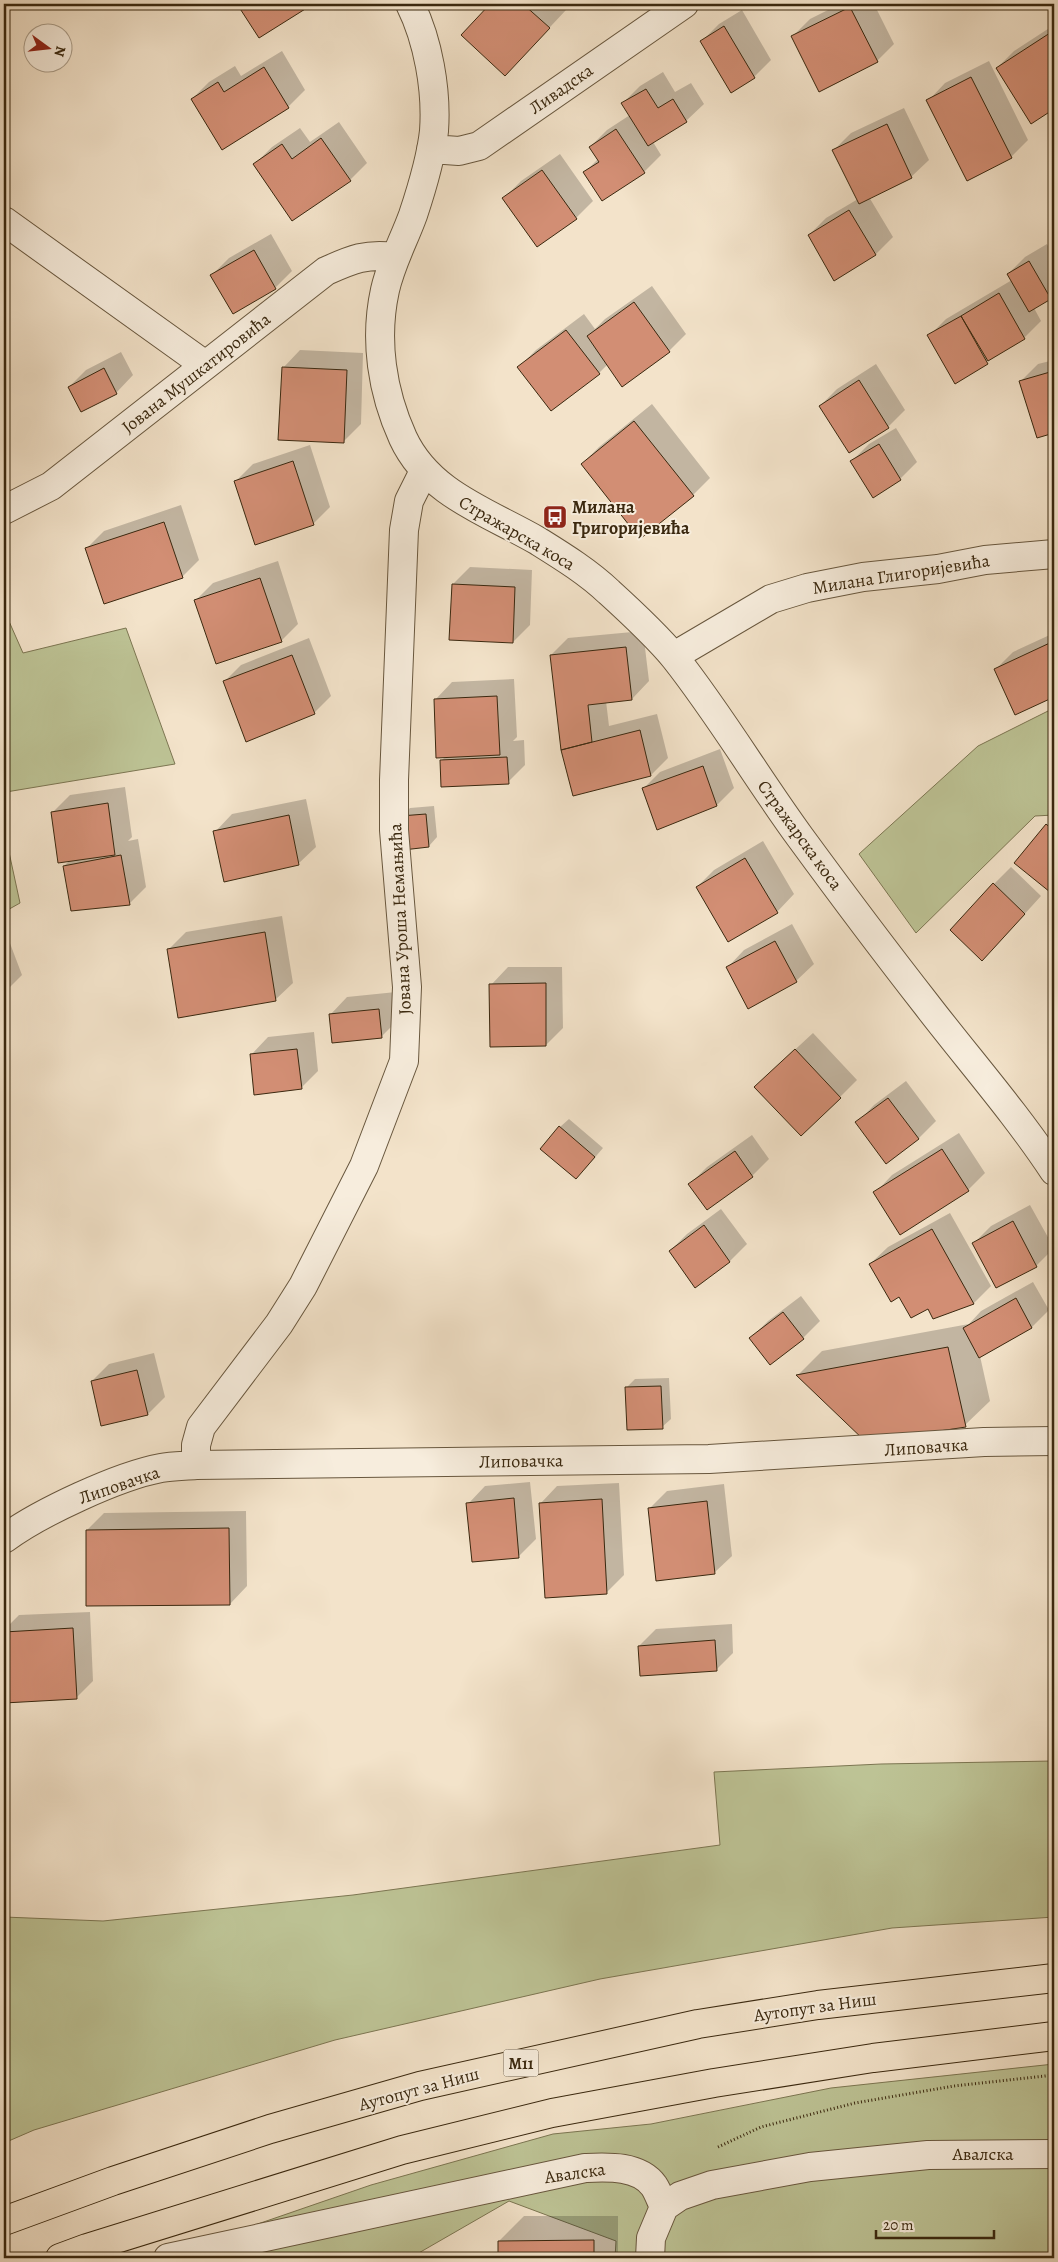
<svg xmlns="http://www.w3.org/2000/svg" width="1058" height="2262" viewBox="0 0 1058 2262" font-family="Alegreya,serif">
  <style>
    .green { fill: #bdc395; stroke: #7c7652 }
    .shadow { fill: #0003 }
    .building { fill: #d28e74; stroke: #3a280f }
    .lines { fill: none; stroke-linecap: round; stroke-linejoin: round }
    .street-casing { stroke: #68573e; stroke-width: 30 }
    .highway-casing { stroke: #3a280f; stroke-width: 30 }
    .path { stroke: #3a280f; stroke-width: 3; stroke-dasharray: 1 2.5; stroke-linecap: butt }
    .street { stroke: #f7eddd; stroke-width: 28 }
    .highway { stroke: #f3e3ca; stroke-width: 28 }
    .labels { text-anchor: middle; stroke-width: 4; stroke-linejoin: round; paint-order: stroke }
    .shield { fill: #f7eddd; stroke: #73634d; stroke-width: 1 }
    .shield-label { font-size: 16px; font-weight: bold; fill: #3a280f }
    .street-label { font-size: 18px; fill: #3a280f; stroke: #f7eddd }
    .poi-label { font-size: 18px; font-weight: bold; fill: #3a280f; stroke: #f7eddd; text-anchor: start }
  </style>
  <rect width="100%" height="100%" fill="#f3e3ca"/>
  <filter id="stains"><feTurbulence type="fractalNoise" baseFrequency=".004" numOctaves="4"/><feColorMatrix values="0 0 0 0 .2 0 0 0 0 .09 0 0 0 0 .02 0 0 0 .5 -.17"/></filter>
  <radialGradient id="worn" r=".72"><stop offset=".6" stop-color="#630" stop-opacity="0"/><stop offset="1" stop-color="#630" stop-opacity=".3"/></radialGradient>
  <path class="green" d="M4,610L23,653L126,628L175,764L6,792L4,801Z
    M1054,708V815L1035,816L916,933L859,854L978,746Z
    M4,829L20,903L4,912Z
    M1054,1761V1917L892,1928L600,1979L335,2040L34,2130L4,2143V1917L103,1921L353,1895L720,1845L714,1772L881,1764Z
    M1054,2064V2258H615L616,2241L509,2201L410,2258H159L371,2185L553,2134L651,2124L831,2088Z"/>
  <path class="shadow" d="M239,4H310L259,37Z
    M492,4H559L566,10L522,57L463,35Z
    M840,4H874L894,44L877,61L793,36L810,19Z
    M742,10L771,60L754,77L702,41L719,24Z
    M1054,25V107L1032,122L997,68L1014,51Z
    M282,51L305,90L288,107L222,148L192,99L209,82L235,66L241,76Z
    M989,61L1028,140L1011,157L928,101L945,83Z
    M663,72L675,92L691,83L704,104L686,121L653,142L661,155L644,172H585L598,159L590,147L607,130L630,115L623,103L640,86Z
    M904,108L929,160L911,177L869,197L893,237L876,254L834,279L809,235L826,218L858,199L834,150L851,133Z
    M339,122L367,163L350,180L255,164L272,147L300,128L310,142Z
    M560,154L593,201L576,218L504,198L521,181Z
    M271,234L292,271L275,288L212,275L229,258Z
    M1047,244L1054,258V294L1034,308L1041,321L1024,338L955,382L929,336L946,319L1012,280L1008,274L1025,257Z
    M652,286L686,334L669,351L608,364L599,373L519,367L536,350L584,314L595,329L605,319Z
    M300,350L363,353L361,424L343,442L283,368Z
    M121,352L133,375L116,393L69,387L86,370Z
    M1054,360V432L1038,437L1020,382L1038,364Z
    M876,364L905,410L888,427L850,451L820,406L837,389Z
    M652,404L710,478L693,495L582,464L599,447Z
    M896,428L917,462L900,479L852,461L869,444Z
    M310,445L330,507L313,524L236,481L253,464Z
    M181,505L199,560L182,577L87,548L104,531Z
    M278,561L298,624L281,641L196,600L213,583Z
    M470,567L532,570L530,625L513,642L453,584Z
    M643,631L649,681L632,699L606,701L609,726L657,714L668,758L651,775L574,794L562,749L551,655L568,638Z
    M1054,633V695L1015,713L996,669L1013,652Z
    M309,638L331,696L314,713L224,682L241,665Z
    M514,679L517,737L513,741L524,740L525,765L508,782L441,761L445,757L435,700L452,682Z
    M720,749L734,788L717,805L643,789L660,772Z
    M125,787L132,837L128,841L138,839L146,887L129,904L64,866L70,860L52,813L70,795Z
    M306,799L316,847L298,864L215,832L232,814Z
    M434,806L437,837L429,846L401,817L410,808Z
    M1054,817V887L1050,891L1015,862Z
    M763,841L794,894L777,912L728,940L697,887L714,870Z
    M1011,867L1041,896L999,942L994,884Z
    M282,916L293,983L275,1000L168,950L186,932Z
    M792,924L814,964L796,981L727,968L744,950Z
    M8,938L22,975L4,993V940Z
    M508,967H562L563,1028L546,1045L491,985Z
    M396,992L398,1020L381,1037L330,1015L347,997Z
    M314,1032L318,1071L301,1088L251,1055L268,1037Z
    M813,1033L857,1080L840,1097L773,1070Z
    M906,1081L936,1121L919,1138L887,1162L857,1123L874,1105Z
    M569,1119L603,1148L585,1169L560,1127Z
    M959,1133L985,1173L968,1190L875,1193L892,1175Z
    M752,1135L769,1159L752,1176L707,1209L690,1184L707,1167Z
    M1030,1205L1054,1248L1036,1266L996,1286L974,1243L991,1226Z
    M721,1209L747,1244L730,1261L670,1251L687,1234Z
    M950,1213L991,1286L974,1303L933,1317L929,1307L870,1264L888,1247Z
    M1033,1282L1049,1310L1032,1327L980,1356L990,1401L965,1425L798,1375L822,1351L969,1324L981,1311Z
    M801,1296L820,1321L803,1338H751L768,1321Z
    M154,1353L165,1397L148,1414L92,1381L109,1364Z
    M669,1378L671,1419L662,1427L626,1388L635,1379Z
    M530,1482L536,1539L519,1556L468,1504L485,1486Z
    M619,1483L624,1575L607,1592L540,1504L557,1486Z
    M724,1484L732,1556L714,1573L650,1508L667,1491Z
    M246,1511L247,1586L230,1604L87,1530L104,1513Z
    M90,1612L93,1681L76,1698L5,1701L4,1630L19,1615Z
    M732,1624L733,1653L716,1670L639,1646L656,1629Z
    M524,2216H618V2258H499V2241Z"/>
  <path class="building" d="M237,4H309L310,6L259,38Z
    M490,4H523L550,28L505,76L461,35Z
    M850,7L878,62L819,92L791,36Z
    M724,26L755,78L731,93L700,41Z
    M1053,31L1054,109L1031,124L996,68Z
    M264,67L289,108L222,150L191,99L218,82L224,92Z
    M971,77L1012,158L967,181L926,100Z
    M646,89L658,108L673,99L687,122L648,146L621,103Z
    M887,124L912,178L859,204L832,150Z
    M616,129L645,173L602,201L583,172L599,162L589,147Z
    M321,138L351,181L292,221L253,164L282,144L292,159Z
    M542,170L577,219L537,247L502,198Z
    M849,210L876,255L834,281L808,235Z
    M254,250L276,289L233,314L210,275Z
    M1029,261L1051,299L1029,312L1007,274Z
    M999,293L1025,339L988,361L961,316Z
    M634,302L670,352L622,387L587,336Z
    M961,316L988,364L955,384L927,335Z
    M566,330L600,374L551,411L517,367Z
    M282,367L347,370L344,443L278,440Z
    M104,368L117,394L81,412L68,387Z
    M1050,372L1054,387V433L1037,438L1019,381Z
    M859,380L889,428L849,453L819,406Z
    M634,421L694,496L640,539L581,464Z
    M879,444L901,480L873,498L850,461Z
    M293,461L314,525L255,545L234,481Z
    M164,522L183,578L104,604L85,548Z
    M260,578L282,642L216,664L194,600Z
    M452,584L515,587L513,643L449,640Z
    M1054,641V697L1015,715L994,669Z
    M626,647L632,700L588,705L592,742L561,750L550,655Z
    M292,655L315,714L246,742L223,681Z
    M497,696L500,755L436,758L434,699Z
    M640,730L651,776L573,796L561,750Z
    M507,757L509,784L441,787L440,760Z
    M703,766L717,806L657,830L642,788Z
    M108,803L115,855L58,863L51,812Z
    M426,814L429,847L403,850L400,816Z
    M289,815L299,865L224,882L213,831Z
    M1046,824L1054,831V888L1050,892L1014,863Z
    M121,855L130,905L71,911L63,866Z
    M745,858L778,913L728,942L696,887Z
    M993,883L1025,914L982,961L950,930Z
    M265,932L276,1001L178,1018L167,949Z
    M775,941L797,982L748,1009L726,967Z
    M546,983V1046L490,1047L489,984Z
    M379,1009L382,1038L332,1043L329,1014Z
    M297,1049L302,1089L254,1095L250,1054Z
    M795,1049L841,1098L801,1136L754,1087Z
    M888,1098L919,1139L886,1164L855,1122Z
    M559,1126L595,1157L576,1179L540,1149Z
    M942,1149L969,1191L900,1235L873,1192Z
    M735,1151L753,1177L707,1210L688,1184Z
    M1013,1221L1037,1267L996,1288L972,1243Z
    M704,1225L730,1262L695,1288L669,1251Z
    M932,1229L974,1304L933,1319L928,1309L911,1318L899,1297L891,1302L869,1264Z
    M1016,1298L1032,1328L979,1358L963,1328Z
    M783,1312L804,1339L770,1365L749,1338Z
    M948,1347L966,1427L866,1442L796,1375Z
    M137,1370L148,1415L101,1426L91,1381Z
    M661,1386L663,1429L627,1430L625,1387Z
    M514,1498L519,1558L472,1562L466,1503Z
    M602,1499L607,1594L545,1598L539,1503Z
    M707,1501L715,1574L656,1581L648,1508Z
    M229,1528L230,1605L86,1606V1530Z
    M73,1628L77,1699L4,1703V1632Z
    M715,1640L717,1671L640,1676L638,1646Z
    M594,2240V2258H498V2241Z"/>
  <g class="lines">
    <defs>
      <path id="street" d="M410,4C428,40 437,90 434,131C431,159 422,188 413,215C404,240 391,263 385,290C374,340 382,392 403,438C429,494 488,512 538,541C562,556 588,572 609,592C631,612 656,635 675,658C720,715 757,778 800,837C841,893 883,949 926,1004C969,1060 1015,1112 1054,1171
        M431,149L459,151L479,146L684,4
        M4,221L205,365
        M4,510L51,486L326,271C351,260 366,253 394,257
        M674,656L771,599L807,588L863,577L938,569L985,560L1054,554
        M196,1465V1445L201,1427L279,1324L303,1286L364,1166L404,1061L407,987L394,830V780L404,530L409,501L424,471
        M4,1539C39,1513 118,1476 161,1468C172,1466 184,1466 196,1465L709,1459L984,1442L1054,1441
        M664,2207L680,2196L712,2185L810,2167L928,2155L1054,2154
        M168,2258L585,2168C607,2167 639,2165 654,2186C658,2192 661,2201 664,2207
        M650,2258L651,2238L664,2207"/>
      <path id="highway" d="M4,2221L113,2181L270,2129L420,2086L698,2024L818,2005L1054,1978
        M60,2258L87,2248L402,2150L552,2113L714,2083L873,2058L1054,2036"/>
    </defs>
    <use href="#street" class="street-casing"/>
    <use href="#highway" class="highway-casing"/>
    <path class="path" d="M718,2147L761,2127L855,2103L954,2086L1054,2075"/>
    <use href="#street" class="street"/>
    <use href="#highway" class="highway"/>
  </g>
  <defs>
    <symbol id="bus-square" viewBox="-11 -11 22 22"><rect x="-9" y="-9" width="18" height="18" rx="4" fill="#8f2418" stroke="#f7eddd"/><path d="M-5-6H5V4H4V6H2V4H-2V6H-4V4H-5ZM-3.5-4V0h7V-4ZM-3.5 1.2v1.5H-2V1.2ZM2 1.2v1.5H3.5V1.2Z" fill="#fff"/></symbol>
  </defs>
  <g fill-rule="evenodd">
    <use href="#bus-square" x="541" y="503" width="28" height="28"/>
  </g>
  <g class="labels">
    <rect class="shield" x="503.5" y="2049.5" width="35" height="27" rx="4"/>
    <g class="shield-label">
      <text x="521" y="2069">M11</text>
    </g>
    <g class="street-label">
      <text transform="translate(561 89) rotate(-35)" y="6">Ливадска</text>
      <text transform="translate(196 373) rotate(-38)" y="6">Јована Мушкатировића</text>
      <text transform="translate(517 533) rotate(30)" y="6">Стражарска коса</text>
      <text transform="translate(901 574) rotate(-9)" y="6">Милана Глигоријевића</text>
      <text transform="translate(800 835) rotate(54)" y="6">Стражарска коса</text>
      <text transform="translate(400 919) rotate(-93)" y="6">Јована Уроша Немањића</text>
      <text transform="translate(926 1447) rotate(-4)" y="6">Липовачка</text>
      <text transform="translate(521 1461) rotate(-1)" y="6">Липовачка</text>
      <text transform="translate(119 1485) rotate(-19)" y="6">Липовачка</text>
      <text transform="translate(815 2007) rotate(-8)" y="6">Аутопут за Ниш</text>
      <text transform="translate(419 2089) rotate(-15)" y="6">Аутопут за Ниш</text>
      <text x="983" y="2160">Авалска</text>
      <text transform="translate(575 2173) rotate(-8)" y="6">Авалска</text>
    </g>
    <g class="poi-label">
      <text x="572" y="513">Милана<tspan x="572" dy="21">Григоријевића</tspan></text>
    </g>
  </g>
  <rect width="1058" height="2262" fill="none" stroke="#f3e3ca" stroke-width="20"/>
  <rect x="5" y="5" width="1048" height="2252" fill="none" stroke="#3a280f" stroke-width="2.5"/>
  <rect x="10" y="10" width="1038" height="2242" fill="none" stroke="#3a280f"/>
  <g transform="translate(48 48) rotate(105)"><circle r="24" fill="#f7eddd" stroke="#ab9e8b"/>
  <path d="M0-4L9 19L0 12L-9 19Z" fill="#8f2418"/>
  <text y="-8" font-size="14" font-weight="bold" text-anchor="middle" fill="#3a280f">N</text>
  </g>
  <path d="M876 2230v8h118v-8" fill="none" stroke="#3a280f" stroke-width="2.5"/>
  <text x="883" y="2230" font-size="15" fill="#3a280f" stroke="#f7eddd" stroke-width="4" paint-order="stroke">20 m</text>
  <rect width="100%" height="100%" filter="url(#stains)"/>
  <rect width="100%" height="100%" fill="url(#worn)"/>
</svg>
